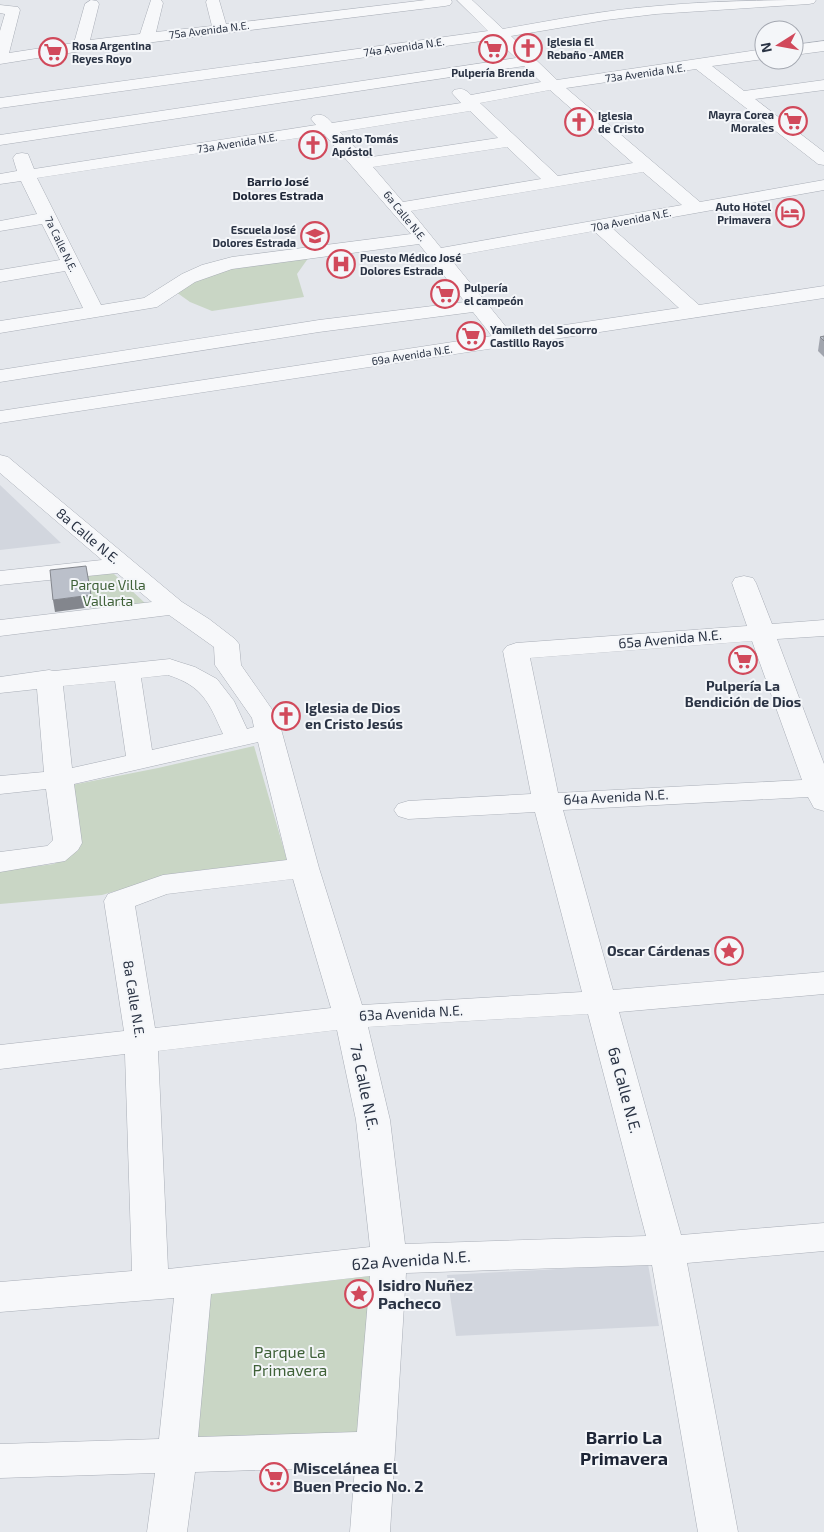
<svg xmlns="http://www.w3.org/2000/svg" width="824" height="1532" viewBox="0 0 824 1532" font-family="'Exo 2',sans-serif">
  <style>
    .built { fill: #d2d6de }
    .green { fill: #c9d6c5 }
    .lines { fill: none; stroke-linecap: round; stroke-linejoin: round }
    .minor-casing { stroke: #a9aeb7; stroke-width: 1 }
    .minor { fill: #f7f8fa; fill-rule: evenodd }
    .wall { fill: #a1a5ae }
    .shaded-wall { fill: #83868d }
    .building { fill: #bbc0ca; stroke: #83868d }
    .labels { text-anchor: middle; stroke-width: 4; stroke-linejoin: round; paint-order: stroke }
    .far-street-label { font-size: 11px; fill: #2b3445; stroke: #f4f6f9 }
    .far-poi-label { font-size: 11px; font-weight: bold; fill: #2b3445; stroke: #f4f6f9; text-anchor: start }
    .far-neighbourhood-label { font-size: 12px; font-weight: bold; fill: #1d2536; stroke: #f4f6f9 }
    .street-label { font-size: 14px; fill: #2b3445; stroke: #f4f6f9 }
    .park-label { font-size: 14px; fill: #3f6138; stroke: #f4f6f9 }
    .poi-label { font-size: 14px; font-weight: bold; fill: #2b3445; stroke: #f4f6f9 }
    .near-street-label { font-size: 16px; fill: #2b3445; stroke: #f4f6f9 }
    .near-poi-label { font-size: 16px; font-weight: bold; fill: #2b3445; stroke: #f4f6f9; text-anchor: start }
    .near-park-label { font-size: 16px; fill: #3f6138; stroke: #f4f6f9 }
    .near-neighbourhood-label { font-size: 18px; font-weight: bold; fill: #1d2536; stroke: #f4f6f9 }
  </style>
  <rect width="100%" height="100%" fill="#e4e7ec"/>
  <path class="built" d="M0,485L61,543L0,550Z
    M648,1264L659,1326L456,1336L447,1275Z"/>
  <path class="green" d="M309,257L297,274L304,297L212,311L190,302L176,292L197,278L231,268Z
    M101,572L114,574L146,604L94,613L87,574Z
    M254,746L287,860L177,873L102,895L0,904V871L54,864L81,846L72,785L158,768Z
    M389,1259L375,1449L177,1456L198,1281Z"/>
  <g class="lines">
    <defs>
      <path id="minor" d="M91,0L97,1L99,4L90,40L140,34L151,0H161L163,3L156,32L212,26L206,2L207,0H219L226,24L426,0H451L452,2L450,5L445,6L81,51L0,64V31L5,14L0,13V5L18,7L20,10L9,53L74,43L85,4Z
        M457,0H472L503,29C554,20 605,10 657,6C710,1 763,0 816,0L814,3L809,4L656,14L606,20L511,36L557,80L764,49V59L712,66L744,91L824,80V90L755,99L824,152V165L818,164L696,69L566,88L700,202L824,180V190L612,228L699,305L824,286V298L0,423V411L492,336L473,312L319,332L0,382V370L319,320L465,302L419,244L232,269L195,282L157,307L0,333V321L83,308L65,271L0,282V270L60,260L42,224L0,231V221L37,214L21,181L0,184V174L17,171L13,158L16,154L22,153L28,154L34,169L316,125L311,119L313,116C322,113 326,116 332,123L461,103L452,93L454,90C462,88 465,89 471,95L541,82L524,66L0,145V135L516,58L496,39L0,108V98L488,31ZM550,90L633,163L558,176L480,103ZM470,111L498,138L365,158L340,132ZM324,134L411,234L232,257L202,265L182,274L144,298L101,305L37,178ZM507,147L541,179L403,202L373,167ZM643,172L682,205L441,248L411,211ZM594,231L679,308L511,333L449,257Z
        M824,41V51L794,55V45Z
        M0,455L8,457L182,602L209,619L235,639L239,644L241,665L278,718L319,868L362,1005L582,992L535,812L408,819L398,816L394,810L398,804L408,801L531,794L503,651L507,646L516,643L747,626L732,583L735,578L744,576L753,578L756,583L772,624L824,620V636L777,639L824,764V811L814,808L808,797L563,810L613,990L824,972V994L619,1012L681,1235L824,1223V1251L687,1263L738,1532H698L652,1265L406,1273L390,1532H350L355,1467L195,1472L187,1532H147L155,1473L0,1478V1444L159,1439L174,1298L0,1312V1282L132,1271L125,1054L0,1069V1045L124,1031L104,901L108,894L163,875L287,860L258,742L74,784L82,843L78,850L65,861L0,872V852L47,846L53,840L46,789L0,794V776L44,772L37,689L0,693V677L49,670L54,671L170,659L179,662L195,667L217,679L234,701L247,729L254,727L252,718L215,665L214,647L169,615L0,636V620L152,602L117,573L0,585V571L102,560L0,473ZM752,641L802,780L558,793L530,658ZM168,675C203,686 209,703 223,734L152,750L141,678ZM115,681L126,756L72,768L63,686ZM293,879L331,1008L155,1028L135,906L167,894ZM588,1014L646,1236L405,1244L390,1120L368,1027ZM337,1030L356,1120L370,1247L168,1269L158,1051ZM370,1276L357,1432L198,1437L211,1294Z"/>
    </defs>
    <use href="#minor" class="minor-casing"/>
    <use href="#minor" class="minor"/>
  </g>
  <path class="wall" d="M824,336V357L818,351L820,337Z"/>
  <path class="shaded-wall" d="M91,595L92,607L55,612L53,600Z"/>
  <path class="building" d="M824,336V341L820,337Z
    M86,566L91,595L53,600L50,570Z"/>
  <defs>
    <symbol id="church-ring" viewBox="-11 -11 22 22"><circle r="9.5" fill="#f4f6f9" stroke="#d1495b" stroke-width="1.5"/><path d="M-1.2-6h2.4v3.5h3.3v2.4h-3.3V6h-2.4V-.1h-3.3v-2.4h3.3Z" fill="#d1495b"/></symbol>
    <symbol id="supermarket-ring" viewBox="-11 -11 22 22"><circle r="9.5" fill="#f4f6f9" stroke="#d1495b" stroke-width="1.5"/><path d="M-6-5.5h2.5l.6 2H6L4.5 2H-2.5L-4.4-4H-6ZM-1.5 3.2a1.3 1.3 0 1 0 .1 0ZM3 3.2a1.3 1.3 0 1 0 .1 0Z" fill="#d1495b"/></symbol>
    <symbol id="hotel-ring" viewBox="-11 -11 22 22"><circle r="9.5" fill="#f4f6f9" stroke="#d1495b" stroke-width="1.5"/><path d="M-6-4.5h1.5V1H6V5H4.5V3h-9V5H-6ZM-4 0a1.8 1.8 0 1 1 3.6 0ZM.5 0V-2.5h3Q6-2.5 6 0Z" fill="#d1495b"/></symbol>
    <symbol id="school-ring" viewBox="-11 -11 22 22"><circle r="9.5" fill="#f4f6f9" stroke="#d1495b" stroke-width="1.5"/><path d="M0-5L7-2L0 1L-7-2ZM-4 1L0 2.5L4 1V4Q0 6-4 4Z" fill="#d1495b"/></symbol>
    <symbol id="hospital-ring" viewBox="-11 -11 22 22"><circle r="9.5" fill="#f4f6f9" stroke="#d1495b" stroke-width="1.5"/><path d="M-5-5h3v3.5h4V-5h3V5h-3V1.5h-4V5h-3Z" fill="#d1495b"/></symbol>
    <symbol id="sight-ring" viewBox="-11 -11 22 22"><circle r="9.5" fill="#f4f6f9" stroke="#d1495b" stroke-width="1.5"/><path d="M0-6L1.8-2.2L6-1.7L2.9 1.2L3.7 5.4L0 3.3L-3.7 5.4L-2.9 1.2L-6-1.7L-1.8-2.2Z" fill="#d1495b"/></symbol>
  </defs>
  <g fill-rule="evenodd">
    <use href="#church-ring" x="512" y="32" width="32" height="32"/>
    <use href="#supermarket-ring" x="477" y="33" width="32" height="32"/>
    <use href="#supermarket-ring" x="37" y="36" width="32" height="32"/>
    <use href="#supermarket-ring" x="777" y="105" width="32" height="32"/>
    <use href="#church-ring" x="563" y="106" width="32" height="32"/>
    <use href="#church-ring" x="297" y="129" width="32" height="32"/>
    <use href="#hotel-ring" x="774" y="197" width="32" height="32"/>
    <use href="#school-ring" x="299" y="220" width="32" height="32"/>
    <use href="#hospital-ring" x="325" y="248" width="32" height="32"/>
    <use href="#supermarket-ring" x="429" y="278" width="32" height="32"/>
    <use href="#supermarket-ring" x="455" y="320" width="32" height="32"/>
    <use href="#supermarket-ring" x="727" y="644" width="32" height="32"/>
    <use href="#church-ring" x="270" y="700" width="32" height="32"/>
    <use href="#sight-ring" x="713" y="935" width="32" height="32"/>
    <use href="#sight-ring" x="343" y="1278" width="32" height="32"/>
    <use href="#supermarket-ring" x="258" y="1461" width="32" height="32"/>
  </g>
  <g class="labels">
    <g class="far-street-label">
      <text transform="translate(209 30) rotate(-7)" y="4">75a Avenida N.E.</text>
      <text transform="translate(404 47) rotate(-8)" y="4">74a Avenida N.E.</text>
      <text transform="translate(645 73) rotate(-8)" y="4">73a Avenida N.E.</text>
      <text transform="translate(237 143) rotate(-9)" y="4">73a Avenida N.E.</text>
      <text transform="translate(405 216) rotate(51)" y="4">6a Calle N.E.</text>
      <text transform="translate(631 220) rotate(-11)" y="4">70a Avenida N.E.</text>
      <text transform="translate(61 244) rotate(64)" y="4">7a Calle N.E.</text>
      <text transform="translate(412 355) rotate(-9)" y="4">69a Avenida N.E.</text>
    </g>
    <g class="far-poi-label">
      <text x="547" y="46">Iglesia El<tspan x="547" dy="13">Rebaño -AMER</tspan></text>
      <text x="72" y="50">Rosa Argentina<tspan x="72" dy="13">Reyes Royo</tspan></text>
      <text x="493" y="77" text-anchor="middle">Pulpería Brenda</text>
      <text x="774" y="119" text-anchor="end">Mayra Corea<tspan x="774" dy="13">Morales</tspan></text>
      <text x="598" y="120">Iglesia<tspan x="598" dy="13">de Cristo</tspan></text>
      <text x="332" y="143">Santo Tomás<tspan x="332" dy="13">Apóstol</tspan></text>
      <text x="771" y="211" text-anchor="end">Auto Hotel<tspan x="771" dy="13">Primavera</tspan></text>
      <text x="296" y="234" text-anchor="end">Escuela José<tspan x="296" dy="13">Dolores Estrada</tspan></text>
      <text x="360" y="262">Puesto Médico José<tspan x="360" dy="13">Dolores Estrada</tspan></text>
      <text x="464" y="292">Pulpería<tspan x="464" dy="13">el campeón</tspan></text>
      <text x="490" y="334">Yamileth del Socorro<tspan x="490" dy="13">Castillo Rayos</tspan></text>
    </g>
    <g class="far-neighbourhood-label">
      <text x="278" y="186">Barrio José<tspan x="278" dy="14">Dolores Estrada</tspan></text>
    </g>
    <g class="street-label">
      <text transform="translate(88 536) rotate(40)" y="5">8a Calle N.E.</text>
      <text transform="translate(670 639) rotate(-5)" y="5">65a Avenida N.E.</text>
      <text transform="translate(616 797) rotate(-3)" y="5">64a Avenida N.E.</text>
      <text transform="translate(134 999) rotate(81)" y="5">8a Calle N.E.</text>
      <text transform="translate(411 1013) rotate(-3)" y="5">63a Avenida N.E.</text>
    </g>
    <g class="park-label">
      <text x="108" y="590">Parque Villa<tspan x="108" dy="16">Vallarta</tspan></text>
    </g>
    <g class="poi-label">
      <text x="743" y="691">Pulpería La<tspan x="743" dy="16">Bendición de Dios</tspan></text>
      <text x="305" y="713" text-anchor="start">Iglesia de Dios<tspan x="305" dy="16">en Cristo Jesús</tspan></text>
      <text x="710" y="956" text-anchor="end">Oscar Cárdenas</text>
    </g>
    <g class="near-street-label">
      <text transform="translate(365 1087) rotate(78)" y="6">7a Calle N.E.</text>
      <text transform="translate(625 1090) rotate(75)" y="6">6a Calle N.E.</text>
      <text transform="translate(411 1260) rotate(-4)" y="6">62a Avenida N.E.</text>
    </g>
    <g class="near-poi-label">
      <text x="378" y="1291">Isidro Nuñez<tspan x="378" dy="18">Pacheco</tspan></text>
      <text x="293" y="1474">Miscelánea El<tspan x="293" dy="18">Buen Precio No. 2</tspan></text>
    </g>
    <g class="near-park-label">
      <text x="290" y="1358">Parque La<tspan x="290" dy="18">Primavera</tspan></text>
    </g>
    <g class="near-neighbourhood-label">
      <text x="624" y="1444">Barrio La<tspan x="624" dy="21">Primavera</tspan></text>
    </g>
  </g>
  <g transform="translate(779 45) rotate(259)"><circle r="24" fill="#f4f6f9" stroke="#a4a8b1"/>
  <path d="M0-4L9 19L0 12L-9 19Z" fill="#d1495b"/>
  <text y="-8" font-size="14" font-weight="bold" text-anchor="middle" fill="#2b3445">N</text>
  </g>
</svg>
